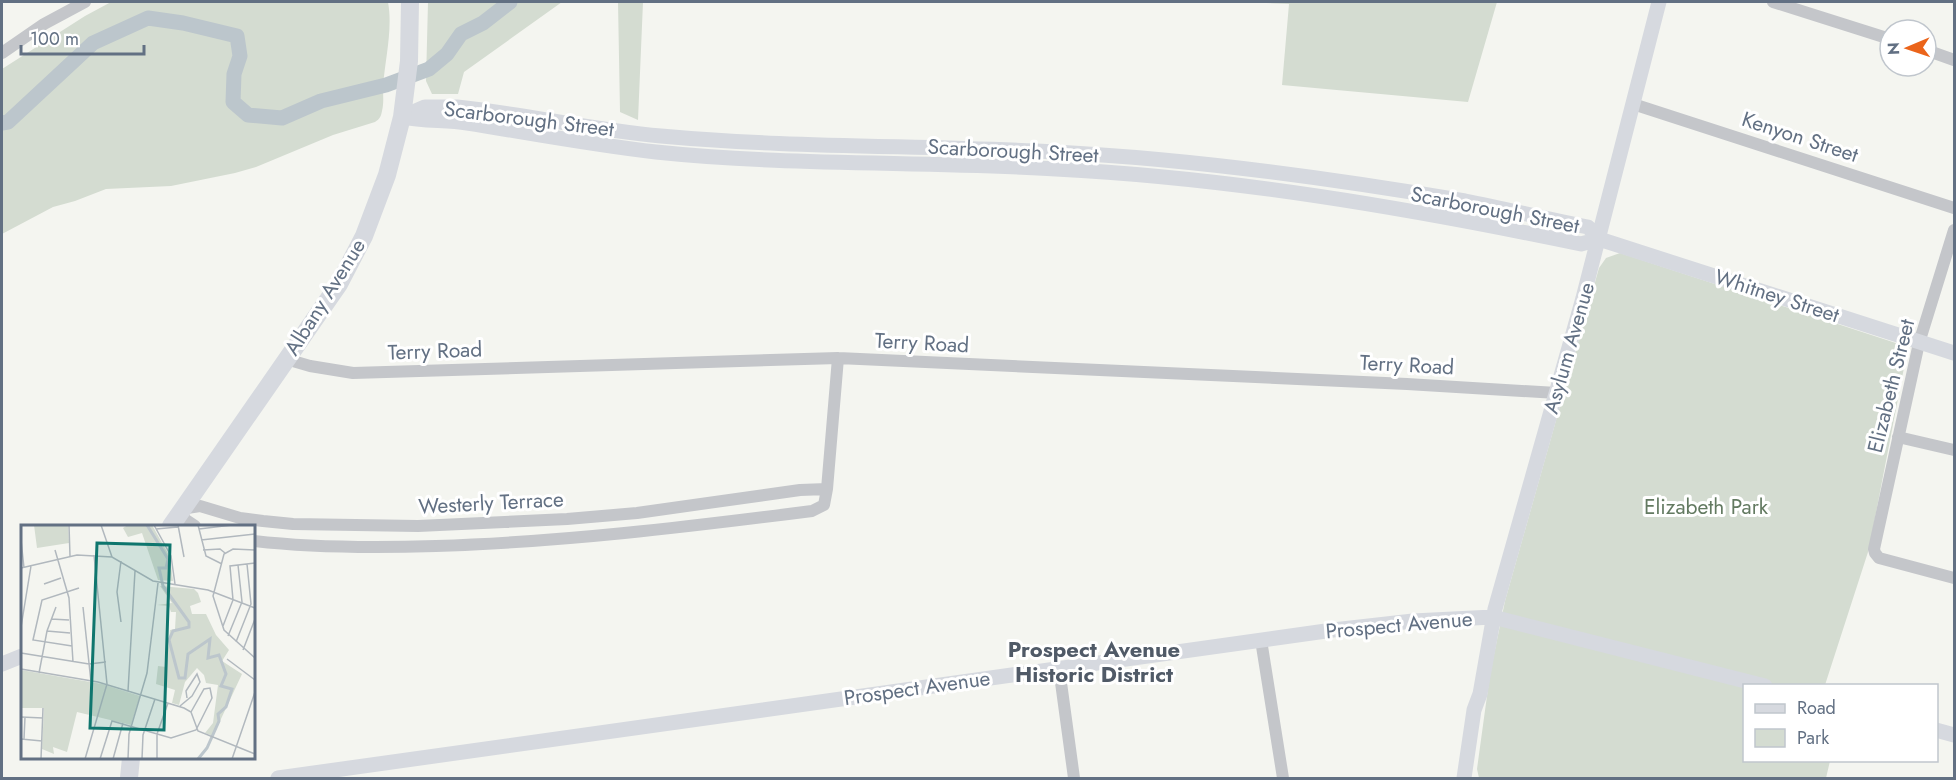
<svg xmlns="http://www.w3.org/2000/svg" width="1956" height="780" viewBox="0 0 1956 780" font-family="Jost,sans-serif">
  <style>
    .green { fill: #d4dcd1 }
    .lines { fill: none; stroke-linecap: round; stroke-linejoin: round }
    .river { stroke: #bcc6cc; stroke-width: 15 }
    .minor { stroke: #c4c6ca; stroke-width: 12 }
    .major { stroke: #d6d9df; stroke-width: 15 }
    .highway { stroke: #d6d9df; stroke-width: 18 }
    .labels { text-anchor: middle; stroke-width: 6; stroke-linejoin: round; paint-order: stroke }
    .street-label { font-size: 21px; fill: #627083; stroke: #fff }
    .park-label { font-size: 21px; fill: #637a61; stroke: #fff }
    .neighbourhood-label { font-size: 22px; font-weight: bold; fill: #505a67; stroke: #fff }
    .inset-river { fill: none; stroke: #bcc6cc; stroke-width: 3 }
    .inset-road { fill: none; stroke: #b1b8be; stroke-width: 1.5 }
    .view { fill: #0f766e; fill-opacity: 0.15; stroke: #0f766e; stroke-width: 3 }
    .inset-edge { fill: none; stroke: #627083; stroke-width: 3 }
  </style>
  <rect width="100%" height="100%" fill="#f4f5f0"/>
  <path class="green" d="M111,2H388C393,29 385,59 383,87C383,95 384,103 382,111C381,116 380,119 375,122L333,135L256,167L235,173L171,186L106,189L75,201L53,207L2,234V69L85,16Z
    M428,2H562L464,72L458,94H432L426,81Z
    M618,2H643L638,120L620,112Z
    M1243,2H1497L1468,102L1282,85L1289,4Z
    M1620,253L1908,347L1869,549L1825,685L1744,686V760L1830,761L1826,778H1479L1477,769L1490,674L1505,601L1599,268L1606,258Z"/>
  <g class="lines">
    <path class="river" d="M2,123L8,122L93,43L148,18L183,23L237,36L240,56L234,74L233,102L248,115L282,118L321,101L386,85L429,69L447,54L461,34L483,23L510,2"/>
    <path class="minor" d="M1773,2L1890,39
      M1926,50L1954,60
      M2,53L44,24L85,2
      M1633,104L1954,208
      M1954,230L1919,343L1874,549L1875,553L1879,558L1954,578
      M286,359L310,366L353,373L838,358L1407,384L1557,393
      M1898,437L1954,450
      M195,526L186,520L179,512L187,508L200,506L240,518L263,521L293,524L418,526L567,519L637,513L800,490L827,489
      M254,541C314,548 374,548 436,546C562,542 687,527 812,511L824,505L827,489L838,358
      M1261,640L1283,778
      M1059,668L1074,778"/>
    <path class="major" d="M402,117L425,107H457C525,114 592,130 661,136C792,148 924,145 1055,152C1192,159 1330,178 1465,201C1506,209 1547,219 1588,227L1599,239L1954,353
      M402,117C424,121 445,120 467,123C530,133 593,145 656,152C789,166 923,161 1056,169C1233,178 1408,208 1581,244L1599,239
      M2,664L22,656
      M1936,730L1954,735
      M278,778L1333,630L1413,621L1493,617L1765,686
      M1464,778L1474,710L1480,694L1495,609L1583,298L1659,2"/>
    <path class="highway" d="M171,526L339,284L364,236L387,175L402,117L409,61L410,2
      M129,778L131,758"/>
  </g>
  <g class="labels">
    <g class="street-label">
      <text transform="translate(529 119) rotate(7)" y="7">Scarborough Street</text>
      <text transform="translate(1800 137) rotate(18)" y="7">Kenyon Street</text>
      <text transform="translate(1013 151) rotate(3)" y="7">Scarborough Street</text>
      <text transform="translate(1495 210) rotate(11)" y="7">Scarborough Street</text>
      <text transform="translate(1777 296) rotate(18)" y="7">Whitney Street</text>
      <text transform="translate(325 297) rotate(-58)" y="7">Albany Avenue</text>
      <text transform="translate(922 343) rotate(3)" y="7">Terry Road</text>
      <text transform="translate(1569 348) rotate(-74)" y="7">Asylum Avenue</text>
      <text transform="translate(435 351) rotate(-2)" y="7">Terry Road</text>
      <text transform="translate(1407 365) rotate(3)" y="7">Terry Road</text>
      <text transform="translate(1891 386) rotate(-76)" y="7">Elizabeth Street</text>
      <text transform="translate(491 503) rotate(-3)" y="7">Westerly Terrace</text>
      <text transform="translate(1399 625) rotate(-5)" y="7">Prospect Avenue</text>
      <text transform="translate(917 688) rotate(-8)" y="7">Prospect Avenue</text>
    </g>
    <g class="park-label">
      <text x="1706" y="514">Elizabeth Park</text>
    </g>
    <g class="neighbourhood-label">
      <text x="1094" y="657">Prospect Avenue<tspan x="1094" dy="25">Historic District</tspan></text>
    </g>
  </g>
  <g transform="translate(21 525)">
    <rect width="234" height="234" fill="#f4f5f0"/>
    <path d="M13,0H47L48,18L16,23ZM107,0H131L149,32L152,56L137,55L121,8L107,12L102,3ZM139,61L173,64L177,68L180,77L169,81L171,89H185L195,110L208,125L201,136L221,149L192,211L184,208L192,198L197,160L185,158L183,150L176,143L164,157L158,180L151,178L154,165L135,159L137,141L145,142L149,105L154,104L155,87H150L148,81L136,80L151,78ZM0,145L81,159L119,171L110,200L56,187L46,227L32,222L33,229L21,224L23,183H0Z" fill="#d4dcd1"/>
    <path class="inset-river" d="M126,0L147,34L145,43H138L142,61L168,97V102L152,106L148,115L158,153H164L167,129L189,114L187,133L198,130L205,149L200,161L211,164L205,182L197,189L198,196L186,223L177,234"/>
    <path class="inset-road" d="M48,0L49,31M80,0L91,32M133,0L150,31L154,59M157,0L163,32M177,0L185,31L201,39M135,4L157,2M178,4L211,0M0,15L3,43M180,15L234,9M34,25L48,73L52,137M182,25L199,24L204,28M234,25L212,24L203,29L192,71L203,105L234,133M100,36L96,67L100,97M0,43L56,30L91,32L132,56L187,65L234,83M23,59L40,53M62,82L70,157M30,94L48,95M202,101L212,75L209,41L234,38M0,102L10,41M26,106L49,108M207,111L221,77L217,40M215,117L230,79L226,39M51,121L12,115L21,75L58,63M222,125L234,94M0,128L68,139L85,137M206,134L234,155M0,144L77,157L163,183L170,187L177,206L234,229M18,148L26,106L35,82M107,166L114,46M159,181L171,171L179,157L176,149L165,166L166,173M0,192L22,193M0,214L21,216M3,214L4,192M20,234L22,183M64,234L86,159L73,30M79,234L91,196L150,213L175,205L191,173L189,163L183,164L170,187M92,234L102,198M107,234L108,209L126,148L137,58M121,234L122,210L134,174M136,234V209L147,178M211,234L234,167"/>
    <path class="view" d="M76,18L149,20L143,205L69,203Z"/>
    <rect width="234" height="234" class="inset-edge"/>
  </g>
  <rect width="1956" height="780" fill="none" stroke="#627083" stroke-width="6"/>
  <rect x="1743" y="684" width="195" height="78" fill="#ffffff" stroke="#c0c6cd" stroke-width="1.5"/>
  <rect x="1755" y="704" width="30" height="9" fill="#d6d9df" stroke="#c0c6cd" stroke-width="1.5"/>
  <text x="1797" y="714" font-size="18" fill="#627083">Road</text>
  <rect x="1755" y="729" width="30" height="18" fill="#d4dcd1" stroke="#c0c6cd" stroke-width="1.5"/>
  <text x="1797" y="744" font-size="18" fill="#627083">Park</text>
  <g transform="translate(1908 48) rotate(268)"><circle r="28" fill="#ffffff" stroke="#c0c6cd" stroke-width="1.5"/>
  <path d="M0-4.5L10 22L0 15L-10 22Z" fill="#eb641a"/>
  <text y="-9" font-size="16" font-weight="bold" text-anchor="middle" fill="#627083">N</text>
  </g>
  <path d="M21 45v9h123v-9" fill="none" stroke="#627083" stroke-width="3"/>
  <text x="30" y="45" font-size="18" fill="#627083" stroke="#ffffff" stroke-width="4.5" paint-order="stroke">100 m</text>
</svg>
